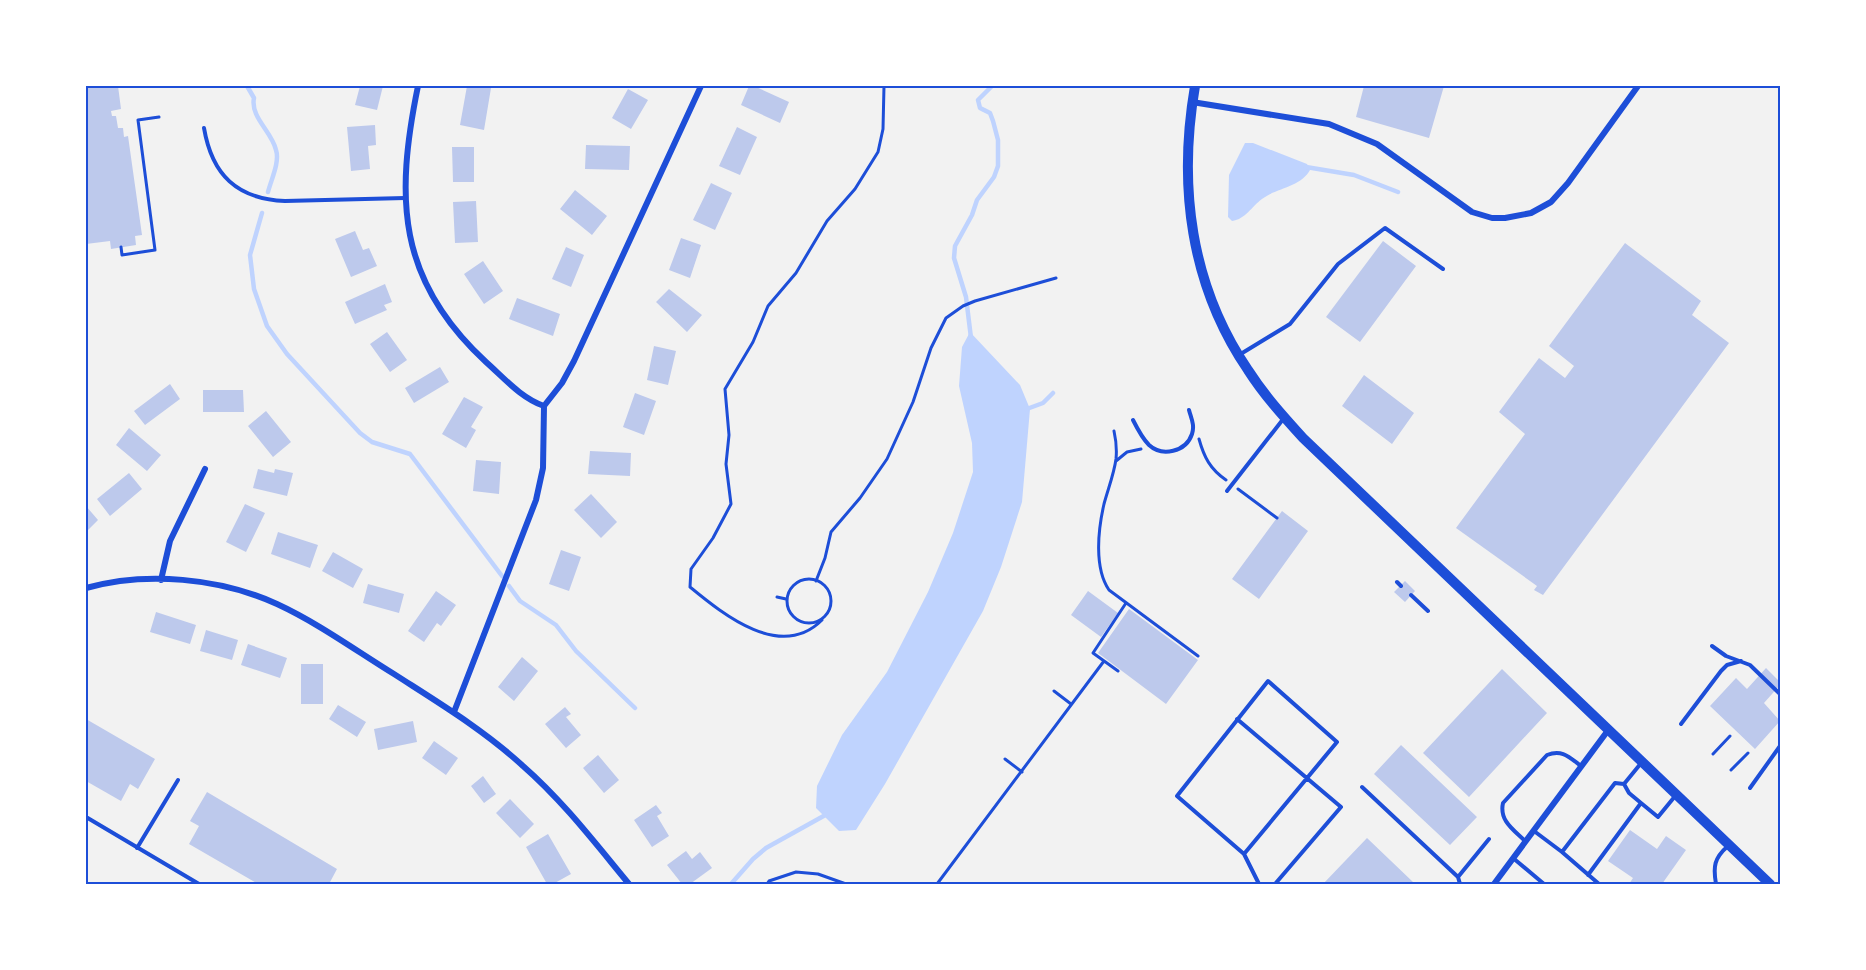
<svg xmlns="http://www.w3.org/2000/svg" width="1866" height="970" viewBox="0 0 1866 970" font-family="'Fira Sans',sans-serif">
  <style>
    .water { fill: #bfd3fe }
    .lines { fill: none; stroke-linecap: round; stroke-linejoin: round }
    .stream { stroke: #bfd3fe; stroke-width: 4.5 }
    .building { fill: #bdc9ec }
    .path { stroke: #1d4ed8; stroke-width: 3 }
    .service { stroke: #1d4ed8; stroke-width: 4 }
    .minor { stroke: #1d4ed8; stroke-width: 6 }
    .tertiary { stroke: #1d4ed8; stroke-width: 10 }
    .neatline { fill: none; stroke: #1d4ed8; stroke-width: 2 }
  </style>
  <rect width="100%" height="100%" fill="#f2f2f2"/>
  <path class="water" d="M1245,143H1253L1307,164L1310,170C1301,187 1276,188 1262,199C1251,207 1246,219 1232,221L1228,217L1229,175Z
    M970,332L1020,385L1030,409L1022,502L1001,567L983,611L885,784L856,830L839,831L816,808L817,786L842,735L887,672L928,592L953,533L973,472L972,443L959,386L962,347Z"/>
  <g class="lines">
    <path class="stream" d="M247,86L254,98C250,117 272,132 276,150C280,162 271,180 268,192
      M1306,167L1354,175L1398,192
      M262,213L250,255L254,289L267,326L287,354L360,433L372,442L410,454L502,576
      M971,338L966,297L954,258L955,246L972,215L977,200L994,177L998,166V140L993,121L990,113L980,108L978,100L992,86
      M1024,410L1043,403L1053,393
      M509,586L520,601L556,625L576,651L635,708
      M731,884L753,859L766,848L829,813"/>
  </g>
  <path class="building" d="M86,86H118L121,109L111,111L112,116H116L118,128H123L124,137L128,136L142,235L135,236L136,245L111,249L110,241L86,244Z
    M360,86H383L377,110L355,105Z
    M467,86L491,88L484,130L460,125Z
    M749,86H754L789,102L780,123L741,105Z
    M1364,86H1444L1429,138L1356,117Z
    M628,89L648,100L631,129L612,118Z
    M375,125L376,145L368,146L370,169L351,171L347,127Z
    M737,127L757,137L740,175L719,166Z
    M586,145L630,146L629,170L585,169Z
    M452,147H474V182H453Z
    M711,183L732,193L715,230L693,220Z
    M575,190L607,216L592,235L560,209Z
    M476,201L478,242L455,243L453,202Z
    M355,231L363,250L369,248L377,266L351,277L335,239Z
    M681,238L701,245L690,278L669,270Z
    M1383,241L1416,266L1360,342L1326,317Z
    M1625,243L1701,301L1692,315L1729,343L1543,595L1534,590L1537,586L1456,528L1525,434L1499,412L1539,358L1565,378L1574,366L1549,346Z
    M566,247L584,255L571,287L552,279Z
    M483,261L503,291L484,304L464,274Z
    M385,284L392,302L384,305L387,310L355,324L345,302Z
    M669,289L702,315L687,332L656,302Z
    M517,298L560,314L553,336L509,319Z
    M387,332L407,360L390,372L370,344Z
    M654,346L676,351L668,385L647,380Z
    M440,367L449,382L414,403L405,388Z
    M1364,375L1414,413L1392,444L1342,406Z
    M170,384L180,399L145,425L134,411Z
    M203,390H243L244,412H203Z
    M635,393L656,401L644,435L623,427Z
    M464,397L483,407L471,427L476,430L466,448L442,434Z
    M266,411L291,442L273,457L248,426Z
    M129,428L161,455L147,471L116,445Z
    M590,451L631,453L630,476L588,474Z
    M476,460L501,462L499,494L473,491Z
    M258,469L274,473L275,469L293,473L287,496L253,488Z
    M129,473L142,489L110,516L97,499Z
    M591,494L617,522L601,538L574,510Z
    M245,504L265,513L246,552L226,542Z
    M86,506L98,520L86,532Z
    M1282,511L1308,531L1259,599L1232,579Z
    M278,532L318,545L310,568L271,554Z
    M561,550L581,557L569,591L549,584Z
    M333,552L363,569L353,588L322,571Z
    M1405,581L1415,591L1405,602L1394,592Z
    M368,584L404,594L399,613L363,603Z
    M436,591L456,605L441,626L437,623L424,642L408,631Z
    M1088,591L1118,613L1101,637L1071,615Z
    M1129,609L1198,660L1166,704L1098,653Z
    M156,612L196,625L190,644L150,632Z
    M206,630L238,640L232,660L200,651Z
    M248,644L287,658L280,678L241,665Z
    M522,657L538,671L514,701L498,687Z
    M301,664H323V704H301Z
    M1766,668L1780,682V685L1764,703L1780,721L1755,749L1710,706L1736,678L1747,689Z
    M1502,669L1547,713L1469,797L1423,753Z
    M338,705L366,722L357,737L329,719Z
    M565,707L571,714L566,717L581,735L566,748L545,724Z
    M86,719L155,759L138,789L130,784L121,801L86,781Z
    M413,721L417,742L378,750L374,729Z
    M434,741L458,758L446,775L422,758Z
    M1401,745L1477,817L1450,845L1374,774Z
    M598,755L619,780L604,793L583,768Z
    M483,776L496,794L484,803L471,786Z
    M207,792L337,869L329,884H258L189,844L199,826L190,821Z
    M510,799L534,824L520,838L496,813Z
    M656,805L662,813L657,816L669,836L652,847L634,820Z
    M1630,830L1657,849L1666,836L1686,850L1662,884H1629L1633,878L1608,861Z
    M548,834L571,874L553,884H547L526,847Z
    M1367,838L1413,882L1410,884H1323Z
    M686,851L692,859L700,852L712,868L690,884H682L667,865Z"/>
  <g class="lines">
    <path class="path" d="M121,247L122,255L155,250L138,120L159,117
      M1114,431C1116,440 1117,449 1116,459C1114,474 1108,489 1104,504C1098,530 1094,568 1109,590L1198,656
      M1199,439C1204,457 1210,469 1226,480
      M1116,461L1127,452L1141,449
      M1238,489L1277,518
      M787 601a22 22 0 1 1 44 0a22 22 0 1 1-44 0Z
      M816,581L825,558L831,532L860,498L887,459L913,402L931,348L946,318L963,306L975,301L1056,278
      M777,597L786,599
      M822,620C781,661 724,615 690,587L691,569L713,538L731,504L726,464L729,435L725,389L753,342L768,306L796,273L827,221L855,189L878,152L883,129L884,86
      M1118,671L1093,653L1126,603
      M1054,691L1071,704
      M1713,754L1730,736
      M1005,759L1022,772
      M1731,770L1748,753
      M767,884L769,881L796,872L818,874L846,884
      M937,884L1104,661"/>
    <path class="service" d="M204,128C212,175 237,199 285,201L405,198
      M1239,355L1290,324L1338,264L1385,228L1443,269
      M1133,420C1137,428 1142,438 1149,445C1162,457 1186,452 1192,434C1195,425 1191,418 1189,410
      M1227,491L1284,418
      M1397,582L1401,586
      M1411,595L1428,611
      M1712,646L1726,656L1750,665L1780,694
      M1237,719L1341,807L1275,884
      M1681,724L1721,671L1727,665L1741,661
      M1624,784L1642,762
      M1362,787L1458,877
      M1750,788L1780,746
      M1641,803L1658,817L1676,795
      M86,817L199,884
      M1534,831L1562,852L1599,884
      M1525,841C1514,830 1499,821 1503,803L1547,755C1562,749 1569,757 1581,766
      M137,848L178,780
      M1562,852L1615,783L1624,784L1629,793L1641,803L1588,875
      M1244,854L1337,742L1268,681L1177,796L1244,854L1259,884
      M1513,858L1544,884
      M1460,884L1458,877L1489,839
      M1716,884C1713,867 1714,858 1728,846"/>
    <path class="minor" d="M418,86C395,198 397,280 486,362C504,378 521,398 544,406
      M1192,102L1329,124L1377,144L1472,212L1492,218H1505L1531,213L1551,202L1568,183L1638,86
      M161,580L170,541L205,469
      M86,588C146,571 220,578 277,604C318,623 355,650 394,674C439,703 484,730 523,766C563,801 595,843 629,884
      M454,712L536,500L543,468L544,406L562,383L574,361L701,86
      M1494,884L1609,729"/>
    <path class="tertiary" d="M1195,86C1178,185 1190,285 1248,370C1264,395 1283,416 1303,438L1770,884"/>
  </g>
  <rect width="1866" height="970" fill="none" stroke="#ffffff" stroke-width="174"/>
  <rect x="87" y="87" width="1692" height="796" class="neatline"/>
</svg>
